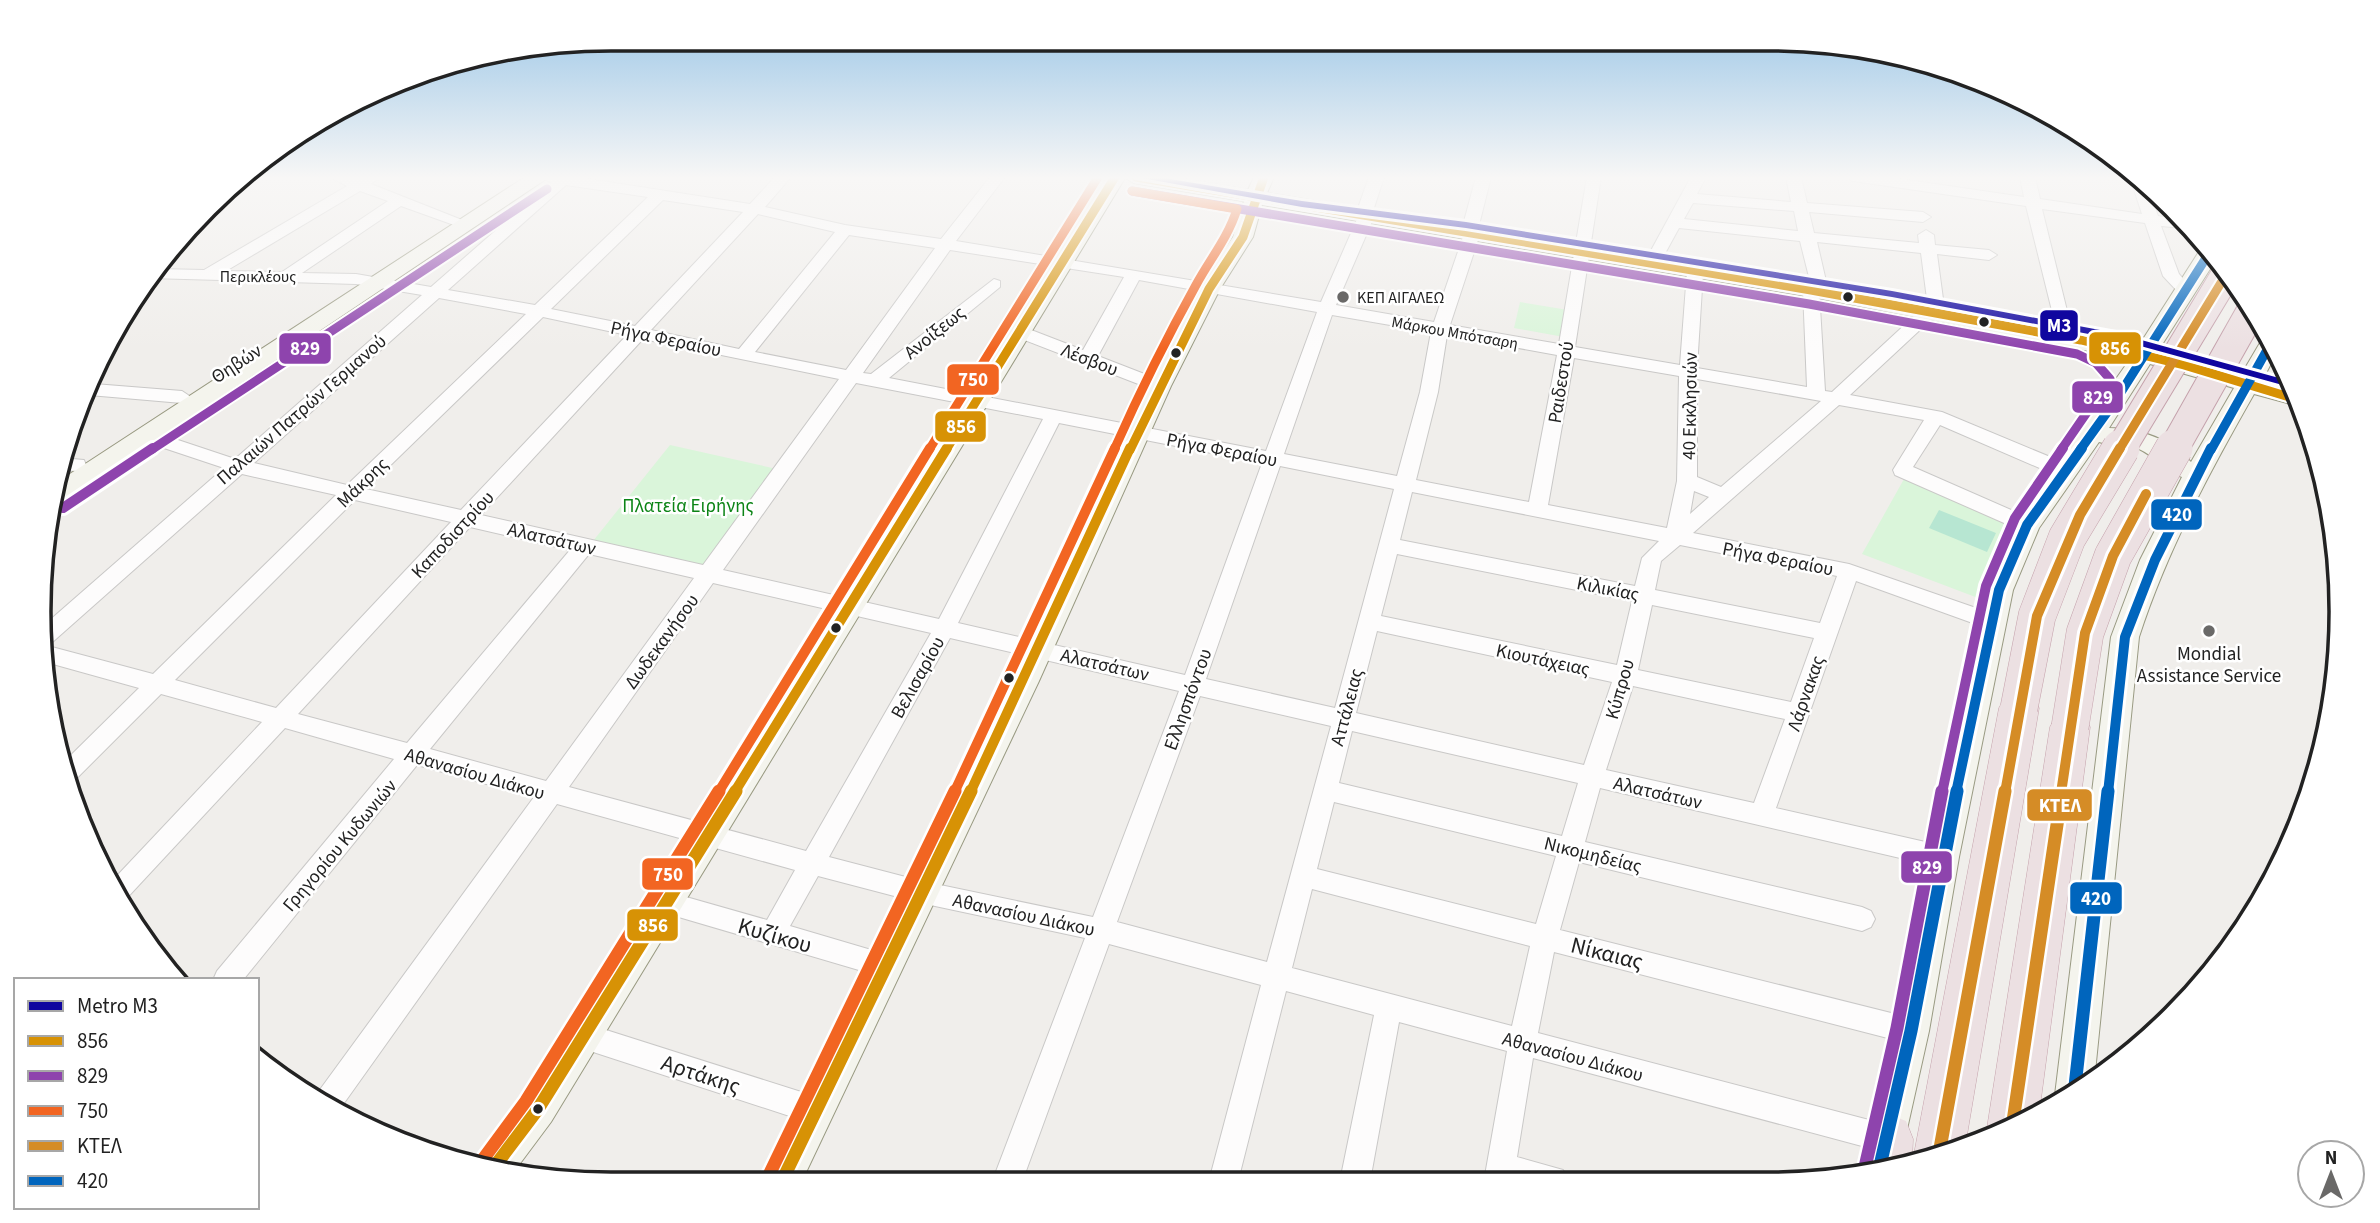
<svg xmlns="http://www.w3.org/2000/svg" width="2380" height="1223" viewBox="0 0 2380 1223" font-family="'Source Sans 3',sans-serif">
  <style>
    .park { fill: #daf5da }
    .pitch { fill: #b7e6d2 }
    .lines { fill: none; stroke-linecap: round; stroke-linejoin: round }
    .street-casing { stroke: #c9c8c7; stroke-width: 2 }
    .secondary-casing { stroke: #999a82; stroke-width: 2 }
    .highway-casing { stroke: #c5a2ac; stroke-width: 1 }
    .street { fill: #fdfcfc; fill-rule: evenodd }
    .secondary { fill: #f4f4ed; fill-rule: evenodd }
    .highway { fill: #ece0e2; fill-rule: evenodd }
    .highway-bridge-far1-casing { stroke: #c5a2ac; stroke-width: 31; stroke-linecap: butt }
    .highway-bridge-casing { stroke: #c5a2ac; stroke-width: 38; stroke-linecap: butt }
    .highway-bridge-far1 { stroke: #ece0e2; stroke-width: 29 }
    .highway-bridge { stroke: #ece0e2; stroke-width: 37 }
    .bus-1-far2-casing { stroke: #fff; stroke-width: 13 }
    .bus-1-far1-casing { stroke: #fff; stroke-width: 16 }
    .bus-1-casing { stroke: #fff; stroke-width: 18 }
    .bus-2-far2-casing { stroke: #fff; stroke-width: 13 }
    .bus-2-far1-casing { stroke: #fff; stroke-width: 16 }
    .bus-2-casing { stroke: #fff; stroke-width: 18 }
    .bus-3-far2-casing { stroke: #fff; stroke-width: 13 }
    .bus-3-far1-casing { stroke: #fff; stroke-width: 16 }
    .bus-3-casing { stroke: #fff; stroke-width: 18 }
    .bus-4-far2-casing { stroke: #fff; stroke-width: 13 }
    .bus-4-far1-casing { stroke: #fff; stroke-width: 16 }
    .bus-4-casing { stroke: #fff; stroke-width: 18 }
    .bus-5-far2-casing { stroke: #fff; stroke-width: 13 }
    .bus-5-far1-casing { stroke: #fff; stroke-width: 16 }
    .bus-5-casing { stroke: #fff; stroke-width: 18 }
    .bus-1-far2 { stroke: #d79205; stroke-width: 9 }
    .bus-1-far1 { stroke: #d79205; stroke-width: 10 }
    .bus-1 { stroke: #d79205; stroke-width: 13 }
    .bus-2-far2 { stroke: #8e44ad; stroke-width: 9 }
    .bus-2-far1 { stroke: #8e44ad; stroke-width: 10 }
    .bus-2 { stroke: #8e44ad; stroke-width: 13 }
    .bus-3-far2 { stroke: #f26522; stroke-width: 9 }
    .bus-3-far1 { stroke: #f26522; stroke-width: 10 }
    .bus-3 { stroke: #f26522; stroke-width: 13 }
    .bus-4-far2 { stroke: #d58c26; stroke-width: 9 }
    .bus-4-far1 { stroke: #d58c26; stroke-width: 10 }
    .bus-4 { stroke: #d58c26; stroke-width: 13 }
    .bus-5-far2 { stroke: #0065bd; stroke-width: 9 }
    .bus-5-far1 { stroke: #0065bd; stroke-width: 10 }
    .bus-5 { stroke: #0065bd; stroke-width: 13 }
    .metro-1-casing { stroke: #fff; stroke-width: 6 }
    .metro-1 { fill: #10069f; fill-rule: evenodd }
    .poi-dot { fill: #6a6968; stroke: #fff; stroke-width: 2.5 }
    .bus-dot { fill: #222; stroke: #fff; stroke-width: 2.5 }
    .labels { text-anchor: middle; stroke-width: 5; stroke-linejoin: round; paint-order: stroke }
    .far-street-label { font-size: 16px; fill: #222; stroke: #fff }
    .far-poi-label { font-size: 16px; fill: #222; stroke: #fff; text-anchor: start }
    .street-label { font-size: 19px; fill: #222; stroke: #fff }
    .park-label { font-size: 19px; fill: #0c8416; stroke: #fff }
    .poi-label { font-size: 19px; fill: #222; stroke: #fff }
    .near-street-label { font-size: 23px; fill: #222; stroke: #fff }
    .rim { fill: none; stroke: #222; stroke-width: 3.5 }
    .line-badge { stroke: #fff; stroke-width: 2.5 }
    .badge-label { font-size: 19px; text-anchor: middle; font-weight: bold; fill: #fff }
  </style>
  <rect width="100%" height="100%" fill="#f0eeeb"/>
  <path class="park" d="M1520,302L1568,310L1564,337L1514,328Z
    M670,445L777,469L704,571L593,541Z
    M1904,479L2007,525L1978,598L1862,554Z"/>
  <path class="pitch" d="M1939,510L1996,533L1987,552L1929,528Z"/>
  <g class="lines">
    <defs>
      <path id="street" d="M330,177H379L371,184L462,220L454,225L401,206L302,273L356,274L431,287L551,182L538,177H576L750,204L775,177H791L765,207L845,225L941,239L990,177H1005L956,241L1321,302L1358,217L1366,212L1358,208L1369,177H1384L1374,208L1366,212L1374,217L1336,305L1434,322L1464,234L1471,230L1463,225L1476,177H1491L1479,225L1472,229L1480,234L1450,325L1559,344L1587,177H1601L1575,347L1680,365L1687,272L1695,267L1703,272L1697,368L1807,387L1803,290L1811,285L1819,290L1825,391L1832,392L1924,307H1936L1938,311L1936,315L1850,395L1942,412L2072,466L2075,471L2072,476H2058L1940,425L1913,467L2034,520L2037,525L2034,530H2020L1895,475L1893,470L1924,420L1839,405L1693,533L1849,564L1999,616L2003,622L1999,628L1992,630L1856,581L1776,808L1943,846L1952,849L1955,857L1952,865L1943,868L1600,788L1585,842L1862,907L1871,911L1875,919L1871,927L1862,931L1579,862L1560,930L1911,1018L1921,1022L1924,1031L1921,1040L1911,1044L1554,952L1538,1033L1888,1125L1898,1129L1902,1139L1898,1149L1888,1153L1533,1058L1517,1157L1563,1170L1568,1180L1484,1181L1507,1051L1399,1022L1370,1181H1340L1374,1015L1286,991L1238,1181H1209L1261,985L1109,944L1022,1182H992L1085,938L921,903L818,876L790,926L895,957L899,966L895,975L886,978L665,913L656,910L652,902L656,894L665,891L767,920L795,870L557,804L337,1113L315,1098L316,1095L534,797L417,765L243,980H213L217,971L394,759L285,728L125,900L113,880L262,722L161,694L76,779L71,781L66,760L139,688L42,661L40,649L42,627L224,468L140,440L138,436L140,432H154L235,459L422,295L356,284L149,278L158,269L204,270L347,186ZM566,185L648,197L535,305L448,290ZM360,191L388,201L282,272L226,271ZM663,200L743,212L635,326L551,309ZM758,214L835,232L739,349L651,330ZM849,235L935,248L846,370L755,352ZM950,250L1124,277L1083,350L1026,328H1014L1011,332L1014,336L1159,392L1168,386L1165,382L1098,356L1139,280L1317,312L1266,451L889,378L1000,287V281L994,279L871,374L863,373ZM439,298L526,314L347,485L254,463ZM1332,315L1431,332L1420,392L1397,476L1284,454ZM543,317L627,335L461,510L366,489ZM1447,335L1557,355L1529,502L1416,480L1438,392ZM643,339L839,379L703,565L481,515ZM1574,358L1679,376L1677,481L1667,528L1548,505ZM1697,379L1821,401L1721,487L1697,477ZM856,383L1043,419L939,619L723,570ZM1059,423L1262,463L1185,675L958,623ZM1280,466L1394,489L1335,708L1206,679ZM242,474L336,495L153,674L48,646ZM1694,491L1709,497L1690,514ZM1412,492L1659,541L1642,558L1635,586L1400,540ZM355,500L451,522L276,708L175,680ZM470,527L570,550L407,743L298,714ZM1680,545L1837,576L1820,623L1655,590L1661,561ZM589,554L694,578L546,781L430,749ZM1397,554L1632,601L1617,665L1381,616ZM713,583L931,633L806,851L569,787ZM1652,605L1814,638L1791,702L1638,670ZM1377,631L1612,682L1584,765L1356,713ZM950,638L1179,691L1093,917L921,881L829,857ZM1633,686L1785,719L1754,803L1606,770ZM1200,696L1331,726L1267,962L1117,922ZM1352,731L1578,783L1562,836L1339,783ZM1334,802L1556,856L1536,924L1317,869ZM1312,889L1530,946L1512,1026L1292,968Z
        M1691,177H1706L1697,194L1791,202L1786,177H1801L1807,203L1923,212L1931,217L1923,222L1809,212L1814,233L1919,243L1918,235L1926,230L1934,235L1935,245L1989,250L1997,255L1989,260L1937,254L1943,299L1935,304L1927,299L1921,253L1817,242L1826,281L1818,286L1810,281L1800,241L1679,228L1662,259H1650L1648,256ZM1693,203L1794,211L1798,231L1684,219Z
        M1846,177H1887L2024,197L2020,177H2035L2040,199L2142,214L2130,177H2139L2147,185L2158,216L2184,220L2194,229L2161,226L2179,274L2193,290L2191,293H2179L2163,276L2145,223L2042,209L2070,323L2068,327H2056L2026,206L1853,181Z
        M94,384L182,391L191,397L182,403L89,395Z
        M61,458L84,460L86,465L77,471L57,470Z
        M584,1023L817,1097L827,1101L831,1111L827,1121L817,1125L584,1049L574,1045L570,1036L574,1027Z"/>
      <path id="secondary" d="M525,177H549L64,502L54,505L56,483Z
        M1105,177H1172L1248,190L1254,177H1274L1267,193L1811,283L2081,333L2138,347L2200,250L2207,245L2217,258L2158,351L2241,375L2264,336L2269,335L2277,352L2262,381L2294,391L2302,407L2254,394C2209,473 2167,551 2139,637L2094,1082L2059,1103L2055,1095L2111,637L2140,560L2182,477C2166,473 2155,456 2139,449C2126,444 2112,446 2099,442L2039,528L2013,590L1959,857L1929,1031L1899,1165L1862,1175L1860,1170L1893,1031L1927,857L1985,590L2018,518L2130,359L1811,297L1262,205L1253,237L1220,289L1171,386L1039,681L801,1183H762L1009,681L1147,386L1198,289L1233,237L1244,201L1134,183L1125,178L551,1122L513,1173L474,1167L571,1024ZM2150,364L2234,388L2191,462C2169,439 2140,428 2109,428Z"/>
      <path id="highway" d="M2019,692L2033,697L2039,708L1965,1147L1916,1160L1914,1154L1999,708L2005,697Z
        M2070,711L2084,716L2090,727L2039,1114L1992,1139L1987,1128L2050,727L2056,716Z
        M1888,1114L1906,1121L1913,1139L1912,1161L1863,1174C1857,1158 1864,1137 1870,1121Z"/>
    </defs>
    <use href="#street" class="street-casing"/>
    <use href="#secondary" class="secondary-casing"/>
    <use href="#highway" class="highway-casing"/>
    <use href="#street" class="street"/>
    <use href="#secondary" class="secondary"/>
    <use href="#highway" class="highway"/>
    <defs>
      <path id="highway-bridge-far1" d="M2120,450L2227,273
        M2173,450L2253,308"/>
      <path id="highway-bridge" d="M2019,708L2037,616L2067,538L2121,448
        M2070,727L2085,633L2113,556L2174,448"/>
    </defs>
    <use href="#highway-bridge-far1" class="highway-bridge-far1-casing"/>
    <use href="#highway-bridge" class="highway-bridge-casing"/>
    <use href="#highway-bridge-far1" class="highway-bridge-far1"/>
    <use href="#highway-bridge" class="highway-bridge"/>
    <defs>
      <path id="bus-1-far2" d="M1136,177L1811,290L2081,340L2184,365L2299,400
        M946,450L1115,177
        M1130,450L1209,289L1243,237L1264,177"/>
      <path id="bus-1-far1" d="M734,793L947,448
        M970,793L1130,448"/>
      <path id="bus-1" d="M492,1170L538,1109L736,791
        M781,1183L971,791"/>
      <path id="bus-2-far2" d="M1132,191L1809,304L2077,354L2096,363L2110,379L2061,450
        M151,450L547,189"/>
      <path id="bus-2-far1" d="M63,508L153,448
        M1942,793L1986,586L2015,518L2063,448"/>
      <path id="bus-2" d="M1865,1167L1897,1028L1942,791"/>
      <path id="bus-3-far2" d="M929,450L1098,177
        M1114,450C1139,394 1166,339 1196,285C1210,259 1228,238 1237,209L1132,191"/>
      <path id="bus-3-far1" d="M718,793L930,448
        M954,793L1115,448"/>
      <path id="bus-3" d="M481,1162L526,1101L719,791
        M768,1177L955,791"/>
      <path id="bus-4-far2" d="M2119,450L2227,273"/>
      <path id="bus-4-far1" d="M2005,793L2037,616L2080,515L2120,448
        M2061,793L2085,633L2113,556L2146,494"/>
      <path id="bus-4" d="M2012,1128L2062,791
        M1939,1154L2005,791"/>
      <path id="bus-5-far2" d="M2080,450L2116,400L2211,250
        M2211,450L2272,341"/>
      <path id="bus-5-far1" d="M1956,793L1999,590L2027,525L2082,448
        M2108,793L2125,637L2155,560L2211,448"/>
      <path id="bus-5" d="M2074,1095L2108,791
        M1879,1170L1911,1031L1957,791"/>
    </defs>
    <use href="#bus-1-far2" class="bus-1-far2-casing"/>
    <use href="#bus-1-far1" class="bus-1-far1-casing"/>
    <use href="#bus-1" class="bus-1-casing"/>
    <use href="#bus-2-far2" class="bus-2-far2-casing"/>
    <use href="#bus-2-far1" class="bus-2-far1-casing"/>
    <use href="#bus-2" class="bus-2-casing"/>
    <use href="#bus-3-far2" class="bus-3-far2-casing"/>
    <use href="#bus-3-far1" class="bus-3-far1-casing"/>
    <use href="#bus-3" class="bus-3-casing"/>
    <use href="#bus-4-far2" class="bus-4-far2-casing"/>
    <use href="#bus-4-far1" class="bus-4-far1-casing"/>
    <use href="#bus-4" class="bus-4-casing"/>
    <use href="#bus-5-far2" class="bus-5-far2-casing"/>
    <use href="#bus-5-far1" class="bus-5-far1-casing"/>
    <use href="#bus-5" class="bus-5-casing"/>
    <use href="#bus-1-far2" class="bus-1-far2"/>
    <use href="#bus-1-far1" class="bus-1-far1"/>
    <use href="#bus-1" class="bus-1"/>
    <use href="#bus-2-far2" class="bus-2-far2"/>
    <use href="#bus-2-far1" class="bus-2-far1"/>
    <use href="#bus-2" class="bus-2"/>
    <use href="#bus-3-far2" class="bus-3-far2"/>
    <use href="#bus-3-far1" class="bus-3-far1"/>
    <use href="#bus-3" class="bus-3"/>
    <use href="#bus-4-far2" class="bus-4-far2"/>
    <use href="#bus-4-far1" class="bus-4-far1"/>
    <use href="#bus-4" class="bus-4"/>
    <use href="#bus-5-far2" class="bus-5-far2"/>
    <use href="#bus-5-far1" class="bus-5-far1"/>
    <use href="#bus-5" class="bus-5"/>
    <defs>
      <path id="metro-1" d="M1136,177H1158L1302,201L1466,222L1892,291L2116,333L2290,381L2293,388L2115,339L1892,297L1466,228L1302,207Z"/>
    </defs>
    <use href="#metro-1" class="metro-1-casing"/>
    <use href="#metro-1" class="metro-1"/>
  </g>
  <linearGradient id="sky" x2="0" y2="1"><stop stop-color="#97c4e6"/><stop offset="0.51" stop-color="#f8f7f6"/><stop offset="1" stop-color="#f8f7f6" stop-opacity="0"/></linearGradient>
  <rect width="2380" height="349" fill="url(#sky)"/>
  <g class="poi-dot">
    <circle cx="1343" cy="297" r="7"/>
    <circle cx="2209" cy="631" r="7"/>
  </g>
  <g class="bus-dot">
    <circle cx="1848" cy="297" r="6"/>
    <circle cx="1984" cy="322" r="6"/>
    <circle cx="1176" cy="353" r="6"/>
    <circle cx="836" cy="628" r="6"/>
    <circle cx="1009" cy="678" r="6"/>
    <circle cx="538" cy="1109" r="6"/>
  </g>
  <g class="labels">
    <g class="far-street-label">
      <text x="258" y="282">Περικλέους</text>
      <text transform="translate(1455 332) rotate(10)" y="6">Μάρκου Μπότσαρη</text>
    </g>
    <g class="far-poi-label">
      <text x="1357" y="303">ΚΕΠ ΑΙΓΑΛΕΩ</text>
    </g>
    <g class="street-label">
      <text transform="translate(934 332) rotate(-39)" y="7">Ανοίξεως</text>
      <text transform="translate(666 338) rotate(12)" y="7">Ρήγα Φεραίου</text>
      <text transform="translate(1090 359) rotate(21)" y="7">Λέσβου</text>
      <text transform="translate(236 363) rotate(-33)" y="7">Θηβών</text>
      <text transform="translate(1560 382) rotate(-81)" y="7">Ραιδεστού</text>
      <text transform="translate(1689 406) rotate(-89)" y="7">40 Εκκλησιών</text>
      <text transform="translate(301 409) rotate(-41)" y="7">Παλαιών Πατρών Γερμανού</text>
      <text transform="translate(1222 449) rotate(11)" y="7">Ρήγα Φεραίου</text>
      <text transform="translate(362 482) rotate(-44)" y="7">Μάκρης</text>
      <text transform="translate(452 534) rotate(-47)" y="7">Καποδιστρίου</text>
      <text transform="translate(552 538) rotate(13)" y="7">Αλατσάτων</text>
      <text transform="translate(1778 558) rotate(11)" y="7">Ρήγα Φεραίου</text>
      <text transform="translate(1608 588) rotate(11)" y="7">Κιλικίας</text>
      <text transform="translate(661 641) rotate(-54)" y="7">Δωδεκανήσου</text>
      <text transform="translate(1543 659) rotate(12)" y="7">Κιουτάχειας</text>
      <text transform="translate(1105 664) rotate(13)" y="7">Αλατσάτων</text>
      <text transform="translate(917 677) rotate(-61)" y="7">Βελισαρίου</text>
      <text transform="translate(1619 689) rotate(-74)" y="7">Κύπρου</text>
      <text transform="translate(1805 693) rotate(-71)" y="7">Λάρνακας</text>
      <text transform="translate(1187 699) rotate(-70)" y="7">Ελλησπόντου</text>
      <text transform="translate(1346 707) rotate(-75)" y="7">Αττάλειας</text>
      <text transform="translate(475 773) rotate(16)" y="7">Αθανασίου Διάκου</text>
      <text transform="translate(1658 792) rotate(13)" y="7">Αλατσάτων</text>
      <text transform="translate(339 845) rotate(-50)" y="7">Γρηγορίου Κυδωνιών</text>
      <text transform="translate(1593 854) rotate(14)" y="7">Νικομηδείας</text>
      <text transform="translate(1024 914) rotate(12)" y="7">Αθανασίου Διάκου</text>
      <text transform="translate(1573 1056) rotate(15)" y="7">Αθανασίου Διάκου</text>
    </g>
    <g class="park-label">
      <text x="688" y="512">Πλατεία Ειρήνης</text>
    </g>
    <g class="poi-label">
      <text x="2209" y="660">Mondial<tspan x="2209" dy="22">Assistance Service</tspan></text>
    </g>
    <g class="near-street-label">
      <text transform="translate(775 935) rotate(16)" y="8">Κυζίκου</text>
      <text transform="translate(1607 953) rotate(14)" y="8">Νίκαιας</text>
      <text transform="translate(701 1074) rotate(18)" y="8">Αρτάκης</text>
    </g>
  </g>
  <path d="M0 0H2380V1223H0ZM611 51H1769A560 560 0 0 1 2329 611V612A560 560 0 0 1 1769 1172H611A560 560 0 0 1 51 612V611A560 560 0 0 1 611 51Z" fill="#fff" fill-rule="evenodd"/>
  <path class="rim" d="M611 51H1769A560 560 0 0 1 2329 611V612A560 560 0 0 1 1769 1172H611A560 560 0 0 1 51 612V611A560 560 0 0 1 611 51Z"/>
  <g class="line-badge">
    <rect x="2039" y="309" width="40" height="33" rx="7" fill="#10069f"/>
    <rect x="2088" y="331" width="54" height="34" rx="7" fill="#d79205"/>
    <rect x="278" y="332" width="54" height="33" rx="7" fill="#8e44ad"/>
    <rect x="946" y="363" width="54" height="33" rx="7" fill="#f26522"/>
    <rect x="2071" y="380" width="53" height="34" rx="7" fill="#8e44ad"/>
    <rect x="934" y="410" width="53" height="33" rx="7" fill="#d79205"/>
    <rect x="2150" y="498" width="53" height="33" rx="7" fill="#0065bd"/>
    <rect x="2026" y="788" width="67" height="34" rx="7" fill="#d58c26"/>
    <rect x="1900" y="850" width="53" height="34" rx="7" fill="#8e44ad"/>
    <rect x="641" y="857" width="53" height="34" rx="7" fill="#f26522"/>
    <rect x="2069" y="881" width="54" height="34" rx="7" fill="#0065bd"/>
    <rect x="626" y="908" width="53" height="34" rx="7" fill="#d79205"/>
  </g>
  <g class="badge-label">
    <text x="2059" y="332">Μ3</text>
    <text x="2115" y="355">856</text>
    <text x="305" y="355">829</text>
    <text x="973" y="386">750</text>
    <text x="2098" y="404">829</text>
    <text x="961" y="433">856</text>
    <text x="2177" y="521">420</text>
    <text x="2060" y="812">ΚΤΕΛ</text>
    <text x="1927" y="874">829</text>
    <text x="668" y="881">750</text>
    <text x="2096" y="905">420</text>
    <text x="653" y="932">856</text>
  </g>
  <rect x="14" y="978" width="245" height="231" fill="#ffffff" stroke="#a7a7a7" stroke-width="2"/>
  <rect x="28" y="1001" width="35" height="10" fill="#10069f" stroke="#a7a7a7" stroke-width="2"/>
  <text x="77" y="1013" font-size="21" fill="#222222">Metro Μ3</text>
  <rect x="28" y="1036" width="35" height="10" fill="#d79205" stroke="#a7a7a7" stroke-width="2"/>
  <text x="77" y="1048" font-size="21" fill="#222222">856</text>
  <rect x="28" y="1071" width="35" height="10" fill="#8e44ad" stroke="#a7a7a7" stroke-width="2"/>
  <text x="77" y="1083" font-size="21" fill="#222222">829</text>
  <rect x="28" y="1106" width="35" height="10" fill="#f26522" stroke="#a7a7a7" stroke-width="2"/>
  <text x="77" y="1118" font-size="21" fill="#222222">750</text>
  <rect x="28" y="1141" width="35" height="10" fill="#d58c26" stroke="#a7a7a7" stroke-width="2"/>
  <text x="77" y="1153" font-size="21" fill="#222222">ΚΤΕΛ</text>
  <rect x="28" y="1176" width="35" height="10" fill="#0065bd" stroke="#a7a7a7" stroke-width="2"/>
  <text x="77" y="1188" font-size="21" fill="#222222">420</text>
  <g transform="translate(2331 1174)"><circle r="33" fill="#ffffff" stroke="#a7a7a7" stroke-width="2"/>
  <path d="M0-5L12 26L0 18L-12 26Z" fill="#6a6968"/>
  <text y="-10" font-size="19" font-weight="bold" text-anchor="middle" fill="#222222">N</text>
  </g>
</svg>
